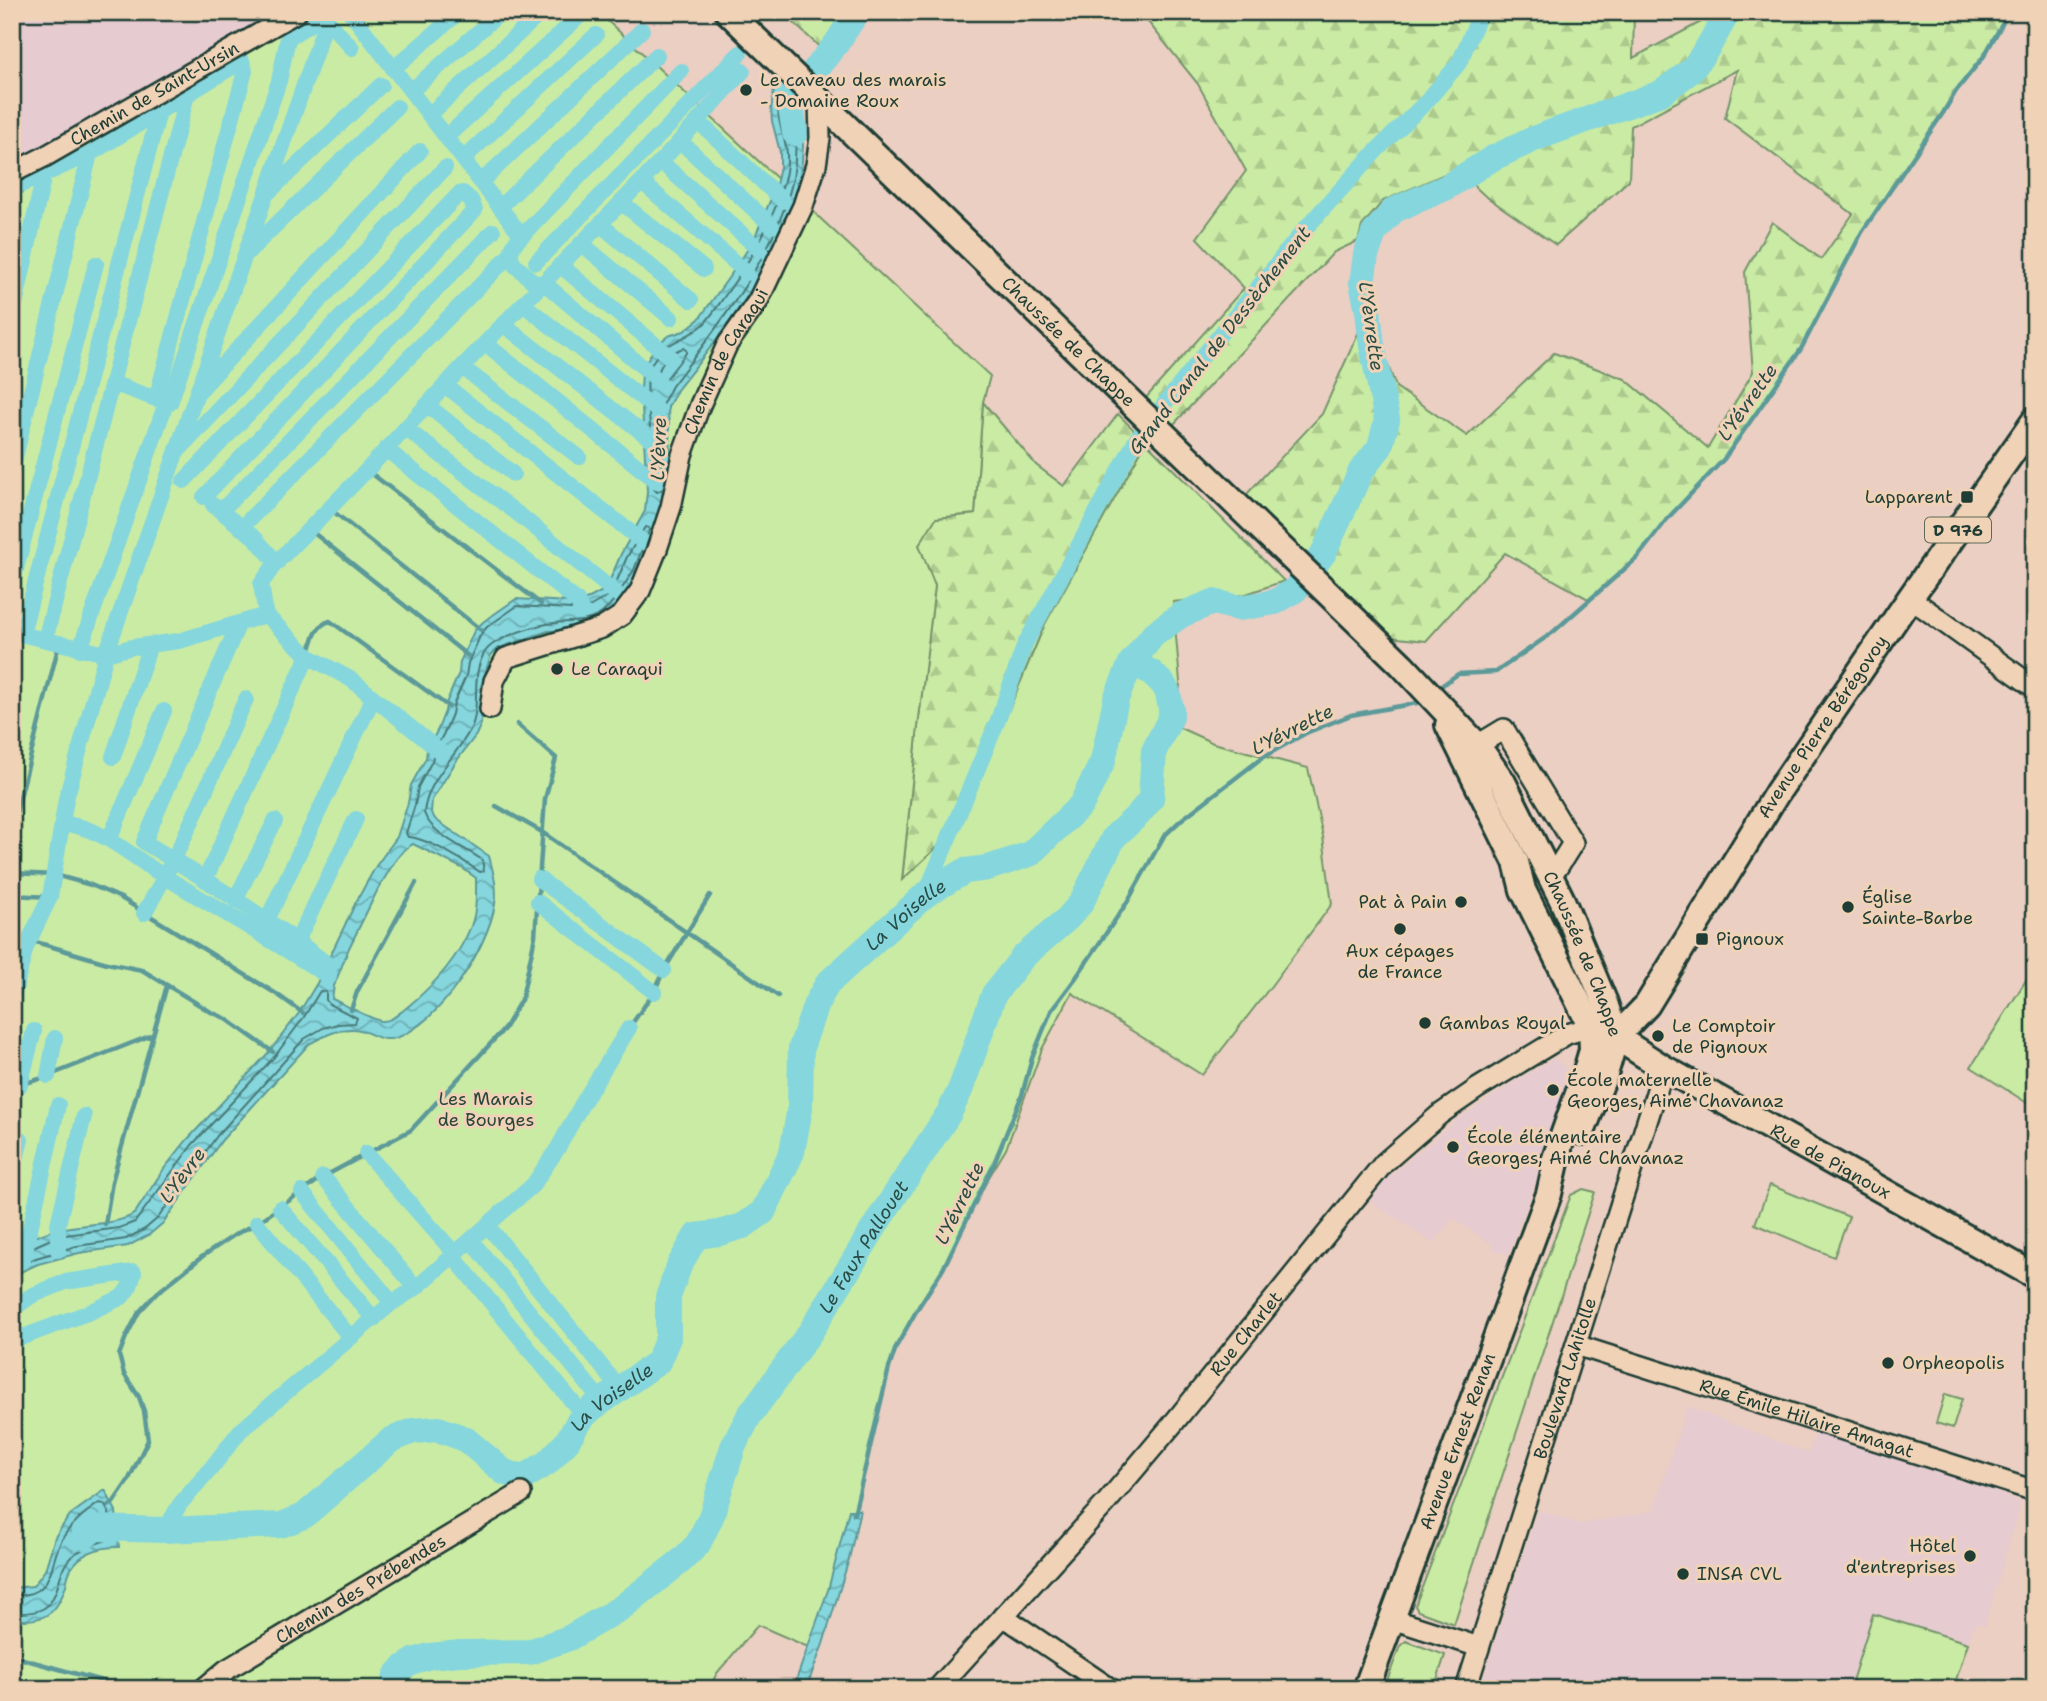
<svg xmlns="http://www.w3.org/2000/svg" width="2047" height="1701" viewBox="0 0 2047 1701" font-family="'Shantell Sans',sans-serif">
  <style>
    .built { fill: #e6cbd0 }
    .forest { fill: url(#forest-firs); stroke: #74946c; stroke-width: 2 }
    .green { fill: #caeba4; stroke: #74946c; stroke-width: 2 }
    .water { fill: url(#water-waves); stroke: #5c9999; stroke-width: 2; fill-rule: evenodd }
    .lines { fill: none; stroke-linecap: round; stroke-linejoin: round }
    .shore { stroke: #487a78; stroke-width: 2 }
    .stream { stroke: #5c9999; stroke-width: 4.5 }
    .canal { stroke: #85d6dd; stroke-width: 16 }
    .river { stroke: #85d6dd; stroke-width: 26 }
    .minor-casing { stroke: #1f3d34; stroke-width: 24 }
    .major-casing { stroke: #1f3d34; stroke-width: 30 }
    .minor { stroke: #f0d2b6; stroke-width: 19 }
    .major { stroke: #f0d2b6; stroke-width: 24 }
    .poi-dot { fill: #1f3d34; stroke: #f0d2b6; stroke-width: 2.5 }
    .labels { text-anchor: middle; stroke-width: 6; stroke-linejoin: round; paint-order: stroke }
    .shield { fill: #f0d2b6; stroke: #5e6a5b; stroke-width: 2 }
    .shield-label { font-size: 16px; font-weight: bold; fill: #1f3d34 }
    .poi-label { font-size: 18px; fill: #1f3d34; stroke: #f0d2b6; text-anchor: start }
    .street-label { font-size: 18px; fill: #1f3d34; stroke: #f0d2b6 }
    .park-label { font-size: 18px; fill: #28463a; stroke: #f0d2b6 }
    .water-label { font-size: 19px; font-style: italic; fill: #294c45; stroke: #f0d2b6 }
  </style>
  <defs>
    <pattern id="forest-firs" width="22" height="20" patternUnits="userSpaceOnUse" patternTransform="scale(1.75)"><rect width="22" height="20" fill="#caeba4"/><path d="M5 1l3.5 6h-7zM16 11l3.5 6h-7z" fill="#adca8e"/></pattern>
    <pattern id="water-waves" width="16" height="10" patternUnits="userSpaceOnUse" patternTransform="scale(1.75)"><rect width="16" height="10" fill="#85d6dd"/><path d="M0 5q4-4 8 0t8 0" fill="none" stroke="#6cafb4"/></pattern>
  </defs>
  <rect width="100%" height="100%" fill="#ebcfc2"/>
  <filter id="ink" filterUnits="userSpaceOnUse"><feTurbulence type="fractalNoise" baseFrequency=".0143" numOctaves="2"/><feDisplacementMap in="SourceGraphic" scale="14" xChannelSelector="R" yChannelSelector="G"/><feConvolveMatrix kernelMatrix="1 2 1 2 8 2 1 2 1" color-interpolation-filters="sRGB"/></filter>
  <g filter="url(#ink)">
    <path class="built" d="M12,12H297L19,169L12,153Z
      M1554,1058L1575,1076L1508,1255L1492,1249L1493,1245L1452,1218L1434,1244L1370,1201L1389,1177L1459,1118L1532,1071Z
      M1687,1406L1808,1453L1816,1431L1974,1481L2021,1503L1985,1626L1975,1623L1953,1689H1480L1538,1510L1580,1524L1653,1511Z"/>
    <path class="forest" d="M782,12H857L827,54Z
      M1140,12H1634L1633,58L1701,22L1704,12H2009L1984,56L1956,91L1943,113L1863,232L1801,349L1724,459L1668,518L1637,558L1590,600L1505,553L1426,641L1388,637L1244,497L1322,414L1368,311L1396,387L1467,436L1554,353L1625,379L1708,448L1753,372L1745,272L1772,222L1821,259L1853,214L1725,118L1737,70L1631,126L1629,180L1556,245L1484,195L1456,169L1383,201L1362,226L1358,241L1334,252L1172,426L1144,400L1244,288L1197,238L1246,171L1198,84Z
      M983,402L1036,465L1064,486L1118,414L1146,442L1045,624L960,826L902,881L917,735L935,586L919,545L935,518L975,514Z"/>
    <path class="green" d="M297,12H598L990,376L983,402L975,514L936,518L919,545L935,586L917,735L902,880L960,826L1045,624L1146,442L1284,581L1243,595L1173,602L1180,682L1178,727L1213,743L1308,768L1323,837L1332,904L1268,990L1202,1075L1072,993L1042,1049L1006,1149L980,1192L943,1269L918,1308L896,1347L889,1369L848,1539L818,1633L808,1647L758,1625L717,1673L709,1689H12V173Z
      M2030,974L2035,976V1108L1971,1067Z
      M1770,1185L1849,1217L1834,1257L1755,1224Z
      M1583,1189L1595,1192L1454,1624L1418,1611L1415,1606L1571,1195Z
      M1945,1394L1962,1399L1953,1428L1936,1423Z
      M1873,1614L1968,1643L1953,1689H1878L1852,1681Z
      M1406,1641L1445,1655L1434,1689H1384L1400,1646Z"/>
    <path class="water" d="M778,80C784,86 793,93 796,100C804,114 803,133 803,147C800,238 731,322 677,390L668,407L671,478L641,574L621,603L603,621L569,630L548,631L499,648L491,655L483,680L481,724L476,735L455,763L432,800L431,813L436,820L489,856C493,872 498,888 495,904C488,948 439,1024 396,1038C381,1042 373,1034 360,1030C342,1026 324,1036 309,1044L222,1140L163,1223L149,1235L128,1246L79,1253L38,1264L12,1276V1249C27,1241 43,1232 59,1229C79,1224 121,1225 135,1213L163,1170L187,1140L269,1052L299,1013L317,983L356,902L376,866L397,837L408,803L411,785L426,758L427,750L438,729L445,711L447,701L459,673L460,662L474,631L483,622L516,599L570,602L586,600L606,589L621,554L645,511L647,491L641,390L642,371L650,355L659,343L668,336L684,331L699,319L739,263L754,239L775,189L780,167V152L772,121L771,108L774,90ZM413,844L462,868L476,878C476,894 477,911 471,926C458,959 432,987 405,1009C398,1014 391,1022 381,1021C373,1020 342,1003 332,999L334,986L349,948L378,889L395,861L404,850Z
      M105,1490L116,1511L119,1547C101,1547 81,1552 71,1569C68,1574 67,1579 66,1585C57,1615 43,1623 12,1619V1588L33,1586L45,1570L55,1537L70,1515Z
      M849,1510H860L849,1559L823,1644L806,1689H793L828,1590Z"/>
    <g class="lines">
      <path class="shore" d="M782,98C794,102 796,123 796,135C795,151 796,168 792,183C773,259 718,326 672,386L661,407L663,478L661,490L657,492L654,489C653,464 651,439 649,414C649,401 645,384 649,371C659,340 684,343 704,324C713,314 721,301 729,290C751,259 770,227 781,191C785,179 788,167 787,154C786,136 772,115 782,98Z
        M683,348L686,350V353L663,383L658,384C655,368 668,353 683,348Z
        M645,527L649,528V531L634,570L619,593L615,594L613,590L627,557Z
        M610,595L614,596V600C610,604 605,612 599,615C583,624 564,621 547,624C531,627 494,638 485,652C469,677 482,709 470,730C455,758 427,780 424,813C432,835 464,847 482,860L484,871L480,872C463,860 427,838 408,837L406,833L415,805L418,787L432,761L434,752L445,731L452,714L454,703L466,676L468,663L481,634L487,627L517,606L571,609L589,607Z
        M12,1254H17L58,1236L119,1228L135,1222L192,1145L275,1056L304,1017L320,991L326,992V1000L329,1004L357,1018L355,1023L338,1024L323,1028L304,1039L217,1136L158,1218L145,1229L126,1239L77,1246L36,1258L12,1268
        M98,1516L101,1519V1533L80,1539L77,1538L76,1535L82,1527Z
        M12,1595C58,1598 47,1562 64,1536C73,1522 85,1513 99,1503L104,1504L109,1513L110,1539C96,1544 83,1546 71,1557C64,1564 62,1572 59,1581C52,1610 41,1614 12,1613"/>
      <path class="stream" d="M367,470L541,604
        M329,508L481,630
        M310,530L468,656
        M308,656C312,643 315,625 330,621L449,707
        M1437,689L1458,674L1496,672L1552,633L1637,558L1668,518L1724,459L1801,349L1862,232L1943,113L1956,91L1984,56L2009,12
        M496,806L542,832L778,996
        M12,829L59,644
        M12,873L55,875L91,885L121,898L278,995L303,1013
        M12,895L50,897
        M29,940L107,963L142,970L211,1012L225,1018L273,1052
        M351,1010L357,992L416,883
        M629,1028L654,992L664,970L710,895
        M12,1087L43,1078L152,1035
        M105,1225L112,1182L167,985
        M108,1506L113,1503L128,1481L148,1440L144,1411L139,1397L124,1374L119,1355L126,1337L139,1312L157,1293L203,1256L236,1234L257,1223L323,1177L411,1130L504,1029L522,998L535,936L545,799L556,758L517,724
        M854,1514L889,1368L896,1347L918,1308L943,1269L994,1163L1022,1095L1032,1058L1051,1011L1075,979L1128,901L1164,836L1181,820L1263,757L1306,733L1351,715L1417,703L1424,698
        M12,1656L131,1689"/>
      <path class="canal" d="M350,12L522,236L514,244L510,255L515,265L539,287
        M323,16L352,48
        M393,69L458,13
        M411,91L501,12
        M429,115L540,14
        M698,121L783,201
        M446,137L584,12
        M680,141L772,226
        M463,159L596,35
        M661,162L760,250
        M481,182L642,30
        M642,182L747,273
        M12,189L90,154L242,61L245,71L156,399L170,403L279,81L288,38L323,16L325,25L106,654L66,799L50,897L26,947L12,1001
        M269,192L381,85
        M621,202L704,269
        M500,207L657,55
        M600,224L691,300
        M522,236L681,71
        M581,243L671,318
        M248,252L397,107
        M536,262L740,53
        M560,265L671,358
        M543,282L659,381
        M523,304L658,411
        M12,318L44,175
        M503,324L658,445
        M485,343L657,482
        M462,367L579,457
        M112,383L156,399
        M445,385L643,542
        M199,391L420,151
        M427,405L513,474
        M405,428L522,517L617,594
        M386,449L577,601L582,612
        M178,451L445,168
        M12,469L90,154
        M184,481L459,194L463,193L471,200L475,210L204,497
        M213,505L255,538L277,563
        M221,511L493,231
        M241,528L510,255
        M12,584L96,264
        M239,623L144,842C208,880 271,921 330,966L327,975
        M12,632L106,654L132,647L179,641L266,615
        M22,634L159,112
        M45,640L187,95
        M80,649L166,403
        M442,753L352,680L308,656L266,615L261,584L275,564L367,470L462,367L668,154L743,71
        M113,757L150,645
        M63,824C102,826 134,859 167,878C221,911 276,942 329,977
        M109,840L164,711
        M539,879L664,970
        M205,880L308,656
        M925,895L998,720L1025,644L1137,438L1303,231L1376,151L1426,102L1459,63L1481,12
        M235,900L275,821
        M538,902L654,992
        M144,913C185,845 213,771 246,699
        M267,920L373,698
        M297,941L356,819
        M48,1076L55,1038
        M20,1085L34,1031
        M366,1153L455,1254
        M12,1174L21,1140
        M323,1177L416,1288
        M302,1192L392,1303
        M280,1208L374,1319
        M257,1223L350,1337
        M488,1226L620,1389
        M471,1240L602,1402
        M58,1250V1224L84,1116
        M453,1256L584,1416
        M23,1260L58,1105
        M12,1310L31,1296L65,1282L134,1272L130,1286L122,1297L90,1312L12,1341
        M165,1530L180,1504L209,1471L240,1431L392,1303L416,1288L533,1185L558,1148L582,1104L629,1028"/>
      <g class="river">
        <path d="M795,133L791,108L801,87L836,44L857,12"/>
        <path id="s1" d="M84,1537L95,1528L165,1530L281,1525L304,1516L391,1440L413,1431L438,1429L465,1439L504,1472L523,1478L547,1463L566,1443L579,1421L591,1409L658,1362L668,1338V1297L679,1266L696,1236L719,1233L743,1226L763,1212L792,1152L800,1108L801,1048L816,1004L828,983L925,895L965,871L988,868L1030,854L1081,805L1103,761L1116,699L1131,663L1154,634L1181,615L1213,602L1239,608L1275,602L1295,590L1323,554L1361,471L1380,447L1387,420L1372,346L1368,311L1362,283L1366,255L1374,233L1394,210L1445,188L1493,158L1536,138L1661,93L1692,70L1708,47L1728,12"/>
        <path id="s2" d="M393,1689L396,1676L403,1668L414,1661L430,1656L460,1653L529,1652L569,1638L621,1608L681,1561L698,1544L711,1517L733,1447L749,1416L811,1331L880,1218L949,1113L961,1088L994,994L1023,957L1068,918L1081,903L1114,837L1138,815L1151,799L1154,751L1171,717V709L1168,693L1164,685L1151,672L1131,663"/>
      </g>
      <defs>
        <g id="minor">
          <path id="s3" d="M12,173L44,157L297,12"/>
          <path d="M1910,598L2035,688"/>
          <path id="s4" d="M490,709L494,681L506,658L602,628L622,615L640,591L657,549L671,507L682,455L700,405L727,345L758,301L803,206L816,165L820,138L819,100"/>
          <path d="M1466,752L1504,729L1573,843L1558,867L1548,872"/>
          <path id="s5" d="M1576,1345L2035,1491"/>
          <path d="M1003,1616L1111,1689"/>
          <path d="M1392,1619L1479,1647"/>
          <path id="s6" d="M203,1689L226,1670L521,1493"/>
          <path id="s7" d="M937,1689L1106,1503L1172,1425L1384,1163L1439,1115L1478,1088L1567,1034L1591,1027"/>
          <path id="s8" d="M1466,1689L1664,1068"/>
        </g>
        <g id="major">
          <path id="s9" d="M728,12L1402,665L1478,746L1503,782L1562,900L1605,1003L1616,1037"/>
          <path d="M1448,725L1516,862L1523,890L1530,904L1591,1027L1592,1050L1585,1074L1553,1164"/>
          <path id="s10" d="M1603,1032L1616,1037L1664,1068L2035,1276"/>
          <path id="s11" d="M1592,1050L1616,1037L1647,1005L1777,793L1910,598L2035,420"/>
          <path d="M1582,1132L1605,1074L1616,1037"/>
          <path id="s12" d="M1366,1689L1549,1194L1559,1149"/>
        </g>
      </defs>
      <use href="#minor" class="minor-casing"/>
      <use href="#major" class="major-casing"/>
      <use href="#minor" class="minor"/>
      <use href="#major" class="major"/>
    </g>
  </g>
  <g class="poi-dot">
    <circle cx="746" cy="90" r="7"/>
    <rect x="1960" y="490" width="14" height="14" rx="3.5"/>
    <circle cx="557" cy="669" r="7"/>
    <circle cx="1461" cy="902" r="7"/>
    <circle cx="1848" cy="907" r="7"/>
    <circle cx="1400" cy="929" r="7"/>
    <rect x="1695" y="932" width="14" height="14" rx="3.5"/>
    <circle cx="1425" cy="1023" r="7"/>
    <circle cx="1658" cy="1036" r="7"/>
    <circle cx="1553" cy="1090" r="7"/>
    <circle cx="1453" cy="1147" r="7"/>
    <circle cx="1888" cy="1363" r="7"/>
    <circle cx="1970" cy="1556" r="7"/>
    <circle cx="1683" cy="1574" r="7"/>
  </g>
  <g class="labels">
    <rect class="shield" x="1925" y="517.5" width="66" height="25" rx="5"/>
    <g class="shield-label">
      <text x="1958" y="536">D 976</text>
    </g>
    <g class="poi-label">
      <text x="760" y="86">Le caveau des marais<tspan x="760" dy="21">- Domaine Roux</tspan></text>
      <text x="1953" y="503" text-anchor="end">Lapparent</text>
      <text x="571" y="675">Le Caraqui</text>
      <text x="1862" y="903">Église<tspan x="1862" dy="21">Sainte-Barbe</tspan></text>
      <text x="1447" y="908" text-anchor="end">Pat à Pain</text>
      <text x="1716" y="945">Pignoux</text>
      <text x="1400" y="957" text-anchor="middle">Aux cépages<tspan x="1400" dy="21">de France</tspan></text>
      <text x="1439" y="1029">Gambas Royal</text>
      <text x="1672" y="1032">Le Comptoir<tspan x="1672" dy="21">de Pignoux</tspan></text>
      <text x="1567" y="1086">École maternelle<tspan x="1567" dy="21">Georges, Aimé Chavanaz</tspan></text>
      <text x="1467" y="1143">École élémentaire<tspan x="1467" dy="21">Georges, Aimé Chavanaz</tspan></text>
      <text x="1902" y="1369">Orpheopolis</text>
      <text x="1956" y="1552" text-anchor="end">Hôtel<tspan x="1956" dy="21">d'entreprises</tspan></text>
      <text x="1697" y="1580">INSA CVL</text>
    </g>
    <g class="street-label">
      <text dy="6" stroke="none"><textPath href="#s3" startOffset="163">Chemin de Saint-Ursin</textPath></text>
      <text dy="6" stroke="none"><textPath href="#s9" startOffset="474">Chaussée de Chappe</textPath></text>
      <text dy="6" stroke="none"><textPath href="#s4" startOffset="455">Chemin de Caraqui</textPath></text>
      <text dy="6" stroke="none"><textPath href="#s11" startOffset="401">Avenue Pierre Bérégovoy</textPath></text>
      <text dy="6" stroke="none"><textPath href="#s9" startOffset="1283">Chaussée de Chappe</textPath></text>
      <text dy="6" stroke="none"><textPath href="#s10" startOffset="262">Rue de Pignoux</textPath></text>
      <text dy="6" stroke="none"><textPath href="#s7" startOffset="471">Rue Charlet</textPath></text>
      <text dy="6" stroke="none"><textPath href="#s8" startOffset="326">Boulevard Lahitolle</textPath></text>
      <text dy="6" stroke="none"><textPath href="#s5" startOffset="242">Rue Émile Hilaire Amagat</textPath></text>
      <text dy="6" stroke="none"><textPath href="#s12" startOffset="264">Avenue Ernest Renan</textPath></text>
      <text dy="6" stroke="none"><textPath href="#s6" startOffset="187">Chemin des Prébendes</textPath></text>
    </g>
    <g class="park-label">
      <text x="486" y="1105">Les Marais<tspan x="486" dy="21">de Bourges</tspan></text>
    </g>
    <g class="water-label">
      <text transform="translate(1372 326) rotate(82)" y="7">L'Yèvrette</text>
      <text transform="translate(1219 340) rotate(-52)" y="7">Grand Canal de Dessèchement</text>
      <text transform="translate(1747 402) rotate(-55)" y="7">L'Yévrette</text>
      <text transform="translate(658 449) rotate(-88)" y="7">L'Yèvre</text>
      <text transform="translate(1292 729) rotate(-27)" y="7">L'Yévrette</text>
      <text dy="7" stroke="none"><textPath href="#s1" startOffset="1222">La Voiselle</textPath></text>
      <text transform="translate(182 1175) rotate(-54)" y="7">L'Yèvre</text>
      <text transform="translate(959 1203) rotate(-64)" y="7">L'Yévrette</text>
      <text dy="7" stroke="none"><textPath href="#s2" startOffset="698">Le Faux Pallouet</textPath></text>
      <text dy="7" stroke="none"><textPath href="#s1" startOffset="611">La Voiselle</textPath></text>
    </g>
  </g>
  <rect width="2047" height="1701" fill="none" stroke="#f0d2b6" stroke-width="42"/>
  <rect x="21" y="21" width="2005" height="1659" fill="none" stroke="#1f3d34" stroke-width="2.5" filter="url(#ink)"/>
</svg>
